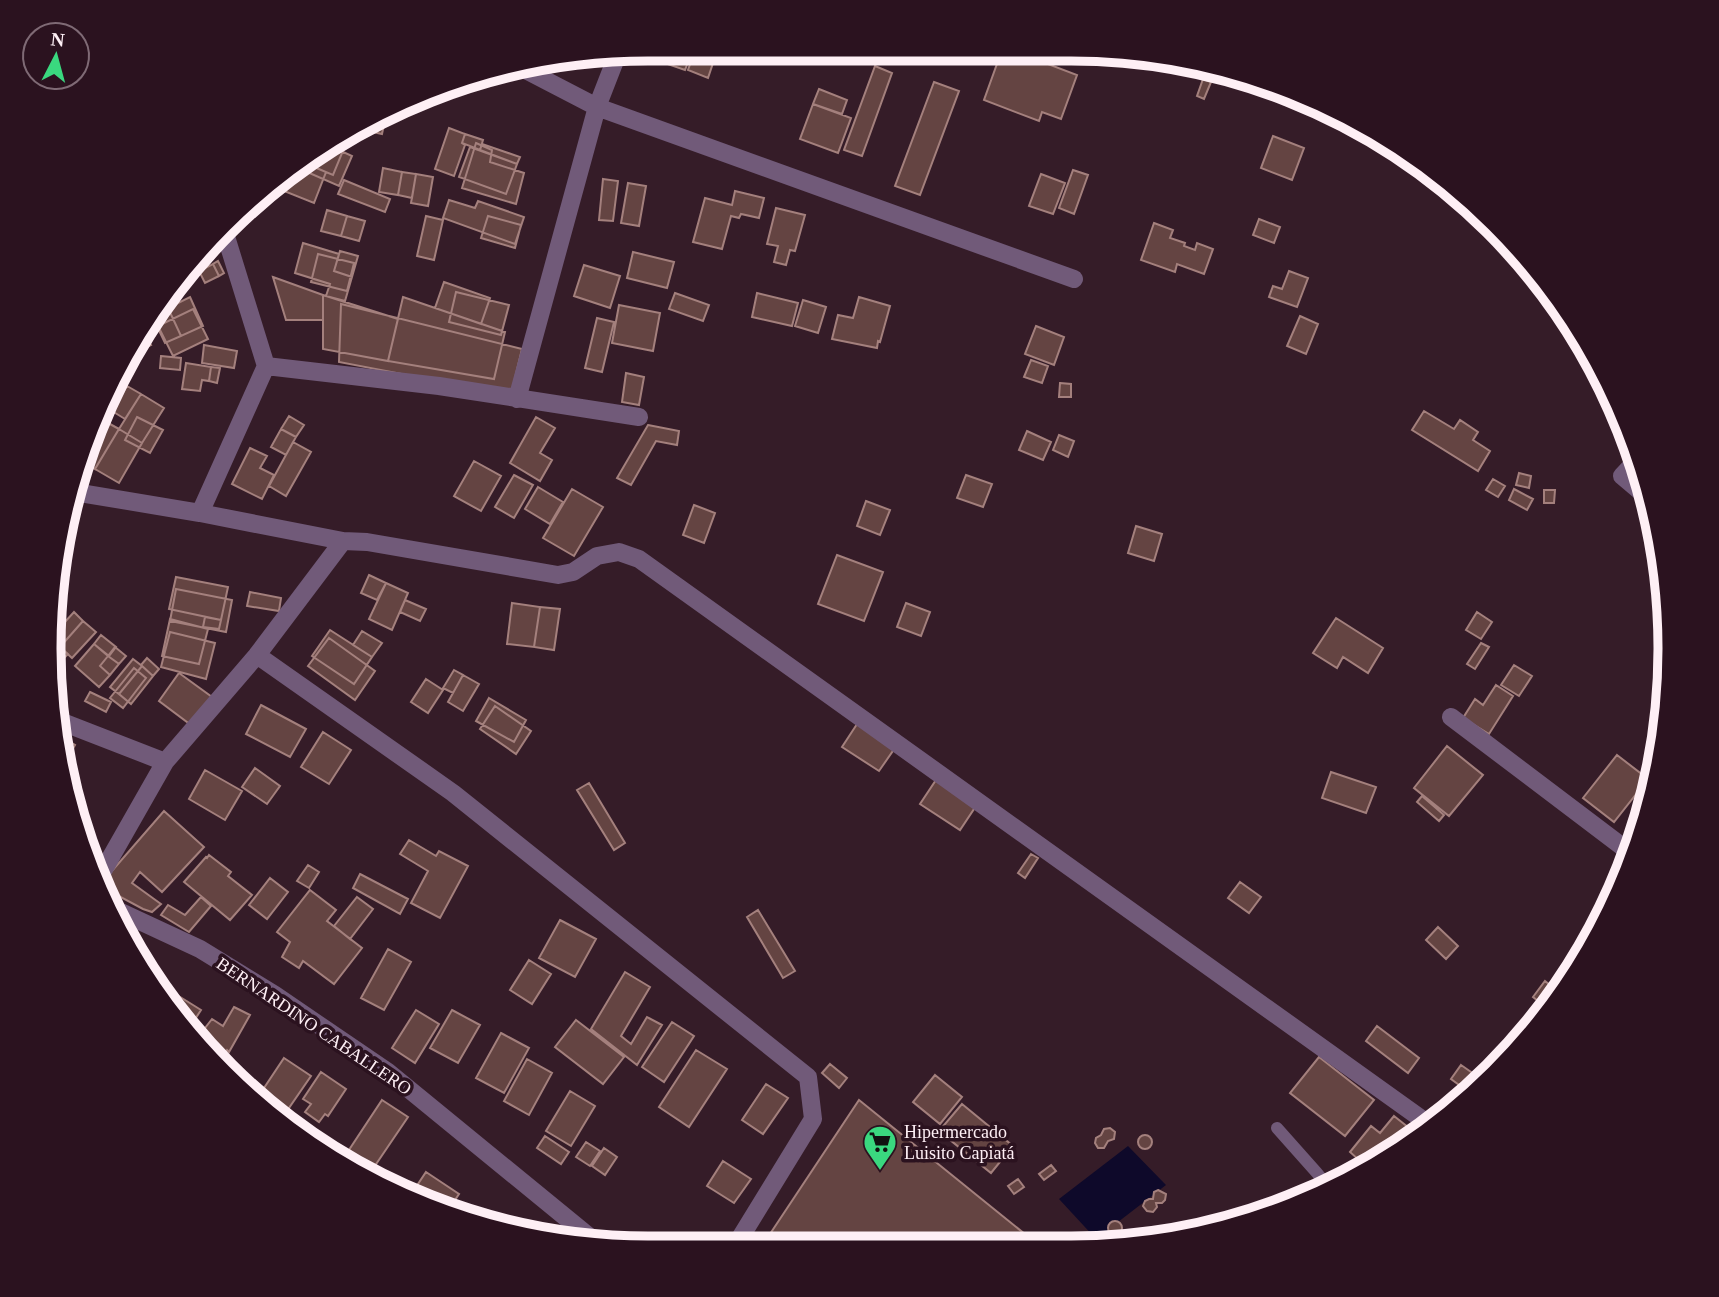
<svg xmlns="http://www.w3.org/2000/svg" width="1719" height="1297" viewBox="0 0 1719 1297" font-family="'Times New Roman',serif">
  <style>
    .water { fill: #0e092a }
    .building { fill: #644442; stroke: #a4807d; stroke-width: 2 }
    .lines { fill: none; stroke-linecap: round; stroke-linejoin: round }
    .lane { stroke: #715a79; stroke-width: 12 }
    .street { stroke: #715a79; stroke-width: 18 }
    .labels { text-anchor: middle; stroke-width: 7; stroke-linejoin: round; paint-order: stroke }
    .street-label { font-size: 18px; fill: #feeff5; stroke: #2b121f }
    .poi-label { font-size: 18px; fill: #feeff5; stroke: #2b121f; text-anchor: start }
    .rim { fill: none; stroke: #feeff5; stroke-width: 9 }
  </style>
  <rect width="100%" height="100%" fill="#351c28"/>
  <path class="water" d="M1128,1146L1166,1185L1096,1239L1059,1199Z"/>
  <path class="building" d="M647,49H693L685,70L644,56Z
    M695,50L707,54L705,60L713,63L708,78L688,70Z
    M1002,50H1011L1077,75L1061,119L1042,112L1039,121L984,100Z
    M875,66L892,73L862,156L844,150Z
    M1203,79L1211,82L1204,99L1197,96Z
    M934,82L959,91L920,195L895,186Z
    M819,89L847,100L842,114L813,104Z
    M813,104L851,118L838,153L800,139Z
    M384,115H386L382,134L368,131L370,120Z
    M449,128L465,134L462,143L465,145L454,176L435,169Z
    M465,134L483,140L480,150L462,143Z
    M1273,136L1304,148L1292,180L1261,168Z
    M338,137L347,141L333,175L304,163Z
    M476,143L492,150L490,162L524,173L516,204L462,188Z
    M482,144L520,157L517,164L480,150Z
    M328,145L352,156L339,186L307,172L315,156Z
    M470,147L517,164L506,194L459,177Z
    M305,163L326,172L314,203L274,187Z
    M383,168L402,172L398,195L379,192Z
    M1073,170L1088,175L1074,214L1059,208Z
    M402,172L416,174L412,198L398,195Z
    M416,174L433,177L428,206L411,203Z
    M1041,174L1065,183L1053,214L1029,206Z
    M603,179L618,181L613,221L599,220Z
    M344,180L390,199L385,212L338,194Z
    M628,183L646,186L639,226L621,223Z
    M735,191L764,198L759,218L741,214L739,218L731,216L722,249L693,242L705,198L732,205Z
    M449,200L475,208L478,201L524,217L515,244L443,218Z
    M776,208L805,215L795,251L790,250L786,265L774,262L778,246L767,244Z
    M327,210L347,216L341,236L321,231Z
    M347,216L365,221L359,241L341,236Z
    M426,216L443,220L434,260L417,256Z
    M488,216L521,225L515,248L481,238Z
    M1259,219L1280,227L1274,243L1253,235Z
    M1154,223L1173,230L1170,238L1185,243L1184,246L1195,250L1197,243L1213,249L1204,274L1177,264L1175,272L1141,260Z
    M303,243L339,254L334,271L352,277L345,301L326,296L330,284L295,273Z
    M340,251L358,256L352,277L334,271Z
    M633,252L674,262L667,288L627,278Z
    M318,254L354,263L347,291L311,282Z
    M218,261L224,273L219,276L213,264Z
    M213,264L219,276L205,283L199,271Z
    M584,265L620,276L610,308L574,296Z
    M1289,271L1308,278L1297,307L1269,297L1273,286L1282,289Z
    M273,277L323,295V320H286Z
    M444,282L490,298L481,324L435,308Z
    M456,292L509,305L501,335L449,322Z
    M675,293L709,305L703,321L669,309Z
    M757,293L798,303L792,326L752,317Z
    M323,295L398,319L388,361L323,349Z
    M190,297L203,326L181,336L168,308Z
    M403,297L505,332L494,379L388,361Z
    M859,297L890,306L880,342L878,341L877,348L832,339L838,315L853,318Z
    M803,300L826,307L818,333L795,326Z
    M341,304L522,349L511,395L339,362Z
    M619,305L660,313L653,351L612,343Z
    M168,308L181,336L165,343L155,322L164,310Z
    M193,309L208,339L173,356L158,326Z
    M1300,316L1318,324L1306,354L1287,346Z
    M597,318L614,322L602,372L585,368Z
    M1036,326L1064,337L1054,365L1025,354Z
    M145,335L151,345L136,352L135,350Z
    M204,345L237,351L234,368L202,363Z
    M161,356L181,358L180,370L160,368Z
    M1031,360L1048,366L1042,383L1024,377Z
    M186,363L211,367L209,381L202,380L200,391L182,389Z
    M211,367L220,368L217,383L209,381Z
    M626,373L644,377L639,405L622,402Z
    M1060,383L1071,384V397H1059Z
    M127,386L141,394L125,419L112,411Z
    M141,394L164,408L142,443L119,429Z
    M1424,411L1454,429L1460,420L1478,432L1473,440L1490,451L1478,471L1412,430Z
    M289,416L304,425L296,437L281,429Z
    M137,417L163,430L150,453L125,440Z
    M536,417L555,428L540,453L552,460L540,481L510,463Z
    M99,418L119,429L95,469L84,462Z
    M648,425L679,431L677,445L656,441L631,485L617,478Z
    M119,429L142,443L119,483L95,469Z
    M281,429L296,437L286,455L271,447Z
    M1027,431L1051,442L1043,460L1019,450Z
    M1059,435L1074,441L1068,457L1053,450Z
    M293,442L311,452L286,496L269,486Z
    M250,448L267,456L260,468L274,475L262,499L232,484Z
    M474,461L501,476L481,511L454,496Z
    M1519,473L1531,476L1529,488L1516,485Z
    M514,475L533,485L514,518L495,507Z
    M966,475L992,484L983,507L957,498Z
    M1493,479L1505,486L1498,497L1486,490Z
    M538,487L563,502L550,524L525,509Z
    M572,489L603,507L574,556L543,538Z
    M1514,489L1533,499L1527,510L1509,500Z
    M1544,490H1555L1554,503H1544Z
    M866,501L890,510L880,535L857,526Z
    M694,505L715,513L704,543L683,535Z
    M1136,526L1162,534L1154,561L1128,553Z
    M837,555L883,572L864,621L818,604Z
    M369,575L386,583L377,600L361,593Z
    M176,577L228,587L221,620L169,609Z
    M386,583L408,593L392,630L369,619Z
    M176,589L232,600L226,632L170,621Z
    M250,592L281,598L279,611L247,606Z
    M405,600L426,609L420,621L400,612Z
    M512,603L540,607L534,647L507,644Z
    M906,603L930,612L921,636L897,627Z
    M540,607L560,609L554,650L534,647Z
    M74,612L83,621L60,647L53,641L54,634Z
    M1477,612L1492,622L1481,639L1466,630Z
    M205,617L221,620L219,629L203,627Z
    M1336,618L1383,648L1368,673L1343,657L1337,668L1313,653Z
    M170,619L208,629L199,664L162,656Z
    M83,621L96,632L72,658L60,647Z
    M330,630L372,657L354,684L312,656Z
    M362,631L382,643L372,657L353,645Z
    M170,632L215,643L206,679L161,667Z
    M101,635L116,647L109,656L94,644Z
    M329,638L375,671L355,700L308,666Z
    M53,641L68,654L63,659L53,650Z
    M1481,643L1489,647L1475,669L1467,664Z
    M94,644L108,656L100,666L110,675L99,687L75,666Z
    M115,647L126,656L119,664L108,656Z
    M108,656L119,664L110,675L100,666Z
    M147,658L159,669L153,676L141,665Z
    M133,659L142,666L119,694L110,687Z
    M1514,665L1532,676L1519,696L1501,685Z
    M142,666L153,676L131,704L119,694Z
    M134,668L146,678L123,708L110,698Z
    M454,670L463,675L453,693L443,688Z
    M179,673L212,697L191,725L159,701Z
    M463,675L479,684L463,711L448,702Z
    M426,679L443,690L428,713L411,702Z
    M1496,685L1513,696L1489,734L1463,718L1475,699L1483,705Z
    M90,692L111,702L106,712L85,701Z
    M489,698L526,720L514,742L476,721Z
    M261,705L306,729L290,757L246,734Z
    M495,706L531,731L516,754L480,729Z
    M859,721L897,745L879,771L842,747Z
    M323,732L351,750L329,784L301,767Z
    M64,739L75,745L66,762L61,744Z
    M1447,746L1483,775L1449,816L1414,788Z
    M1617,755L1648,779L1614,822L1583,798Z
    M255,768L280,786L267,804L242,787Z
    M205,770L242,791L225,820L189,799Z
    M1331,772L1376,787L1366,813L1322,798Z
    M938,777L978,803L960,830L920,804Z
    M589,783L625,843L614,850L577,790Z
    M1422,796L1444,815L1439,821L1417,802Z
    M164,811L204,847L162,892L140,872L132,883L161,904L152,912L143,909L113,893L105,886L104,880Z
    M409,840L436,856L439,851L468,866L440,918L411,903L428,871L400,854Z
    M1031,854L1038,858L1025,878L1018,873Z
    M209,855L231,872L228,876L252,895L230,920L184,882L206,857L207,858Z
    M308,865L319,872L309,888L297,881Z
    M360,874L408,899L400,914L353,888Z
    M270,878L288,892L267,919L249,905Z
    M1240,882L1261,897L1249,913L1228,898Z
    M310,890L336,910L327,921L362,948L334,984L303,961L299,968L282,957L290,942L277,932Z
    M201,897L211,906L189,932L161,915L168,905L185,915Z
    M357,897L373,909L350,939L334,926Z
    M758,910L795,971L783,978L747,917Z
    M560,920L596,939L575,977L539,958Z
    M1438,927L1458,946L1446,959L1426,940Z
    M388,949L411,962L384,1010L361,998Z
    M529,960L551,974L532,1004L510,990Z
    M625,972L650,987L621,1036L631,1044L647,1017L662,1025L637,1065L591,1029Z
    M1545,981L1560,993L1547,1008L1533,997Z
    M177,995L201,1010L190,1027L171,1005Z
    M234,1007L250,1015L229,1052L227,1050L219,1061L202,1041L207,1035L202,1032L212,1019L223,1026Z
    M416,1010L439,1024L415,1063L392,1048Z
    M452,1010L480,1025L458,1063L430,1048Z
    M576,1020L624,1057L603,1084L555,1047Z
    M672,1022L694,1036L664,1082L642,1067Z
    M1377,1026L1419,1058L1408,1073L1366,1041Z
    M501,1033L529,1048L504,1093L476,1078Z
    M696,1050L727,1069L689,1127L659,1107Z
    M1319,1057L1374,1100L1345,1136L1290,1093Z
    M284,1058L311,1076L282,1118L256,1100Z
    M527,1059L552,1073L529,1115L504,1101Z
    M830,1064L847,1078L839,1088L822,1073Z
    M1461,1065L1484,1081L1470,1093L1451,1079Z
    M321,1072L346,1089L328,1116L325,1114L319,1122L305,1112L311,1104L303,1099Z
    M935,1075L962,1097L940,1124L913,1102Z
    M766,1084L788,1098L763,1134L742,1120Z
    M570,1091L595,1106L571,1146L546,1131Z
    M382,1100L408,1117L368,1176L348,1167L341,1162Z
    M859,1100L1036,1243H764Z
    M962,1104L1013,1146L991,1173L939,1131Z
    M1394,1116L1418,1135L1404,1147L1344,1179L1359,1160L1350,1152L1371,1126L1380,1133Z
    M1110,1128L1115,1132L1114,1139L1108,1141L1104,1148H1098L1095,1143L1096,1138L1101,1135L1104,1129Z
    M1138 1142a7 7 0 1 1 14 0a7 7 0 1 1-14 0Z
    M545,1136L569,1152L561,1164L537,1148Z
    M311,1138L334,1150L331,1155L310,1140Z
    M586,1142L600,1151L590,1166L576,1157Z
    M604,1148L617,1157L605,1175L592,1166Z
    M723,1161L751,1179L734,1203L707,1186Z
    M1051,1165L1056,1171L1044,1180L1039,1174Z
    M426,1172L459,1194L447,1212L410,1196Z
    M1018,1179L1024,1187L1014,1194L1008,1186Z
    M1158,1190L1166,1194L1165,1200L1162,1203H1156L1157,1207L1153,1212L1147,1211L1143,1206L1145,1201L1149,1199H1153L1154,1192Z
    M1108 1228a7 7 0 1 1 14 0a7 7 0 1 1-14 0Z"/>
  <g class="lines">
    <path class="lane" d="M1277,1128L1317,1173L1328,1187"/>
    <path class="street" d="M518,66L597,107L1074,279
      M266,366L439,386L639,417
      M517,399L597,107L618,53
      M1637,460L1622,476L1648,498
      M74,492L200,513L343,541L367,542L558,575L573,572L597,556L619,552L639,559L1430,1125
      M200,513L266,366L223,227
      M257,655L453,793L808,1077L813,1119L737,1243
      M1451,717L1632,854
      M57,720L165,762
      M99,878L165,762L257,655L343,541
      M114,909L200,949L275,995L388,1072L597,1243"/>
  </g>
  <defs>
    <symbol id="supermarket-pin" viewBox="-11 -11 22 30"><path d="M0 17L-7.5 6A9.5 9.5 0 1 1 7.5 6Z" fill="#3ad87f" stroke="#2b121f"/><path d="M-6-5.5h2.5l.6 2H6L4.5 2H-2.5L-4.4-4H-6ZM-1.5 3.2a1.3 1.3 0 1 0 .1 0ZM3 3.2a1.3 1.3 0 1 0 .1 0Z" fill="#111"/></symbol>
  </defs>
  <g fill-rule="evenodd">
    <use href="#supermarket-pin" x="861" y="1123" width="38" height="52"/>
  </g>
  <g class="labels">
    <g class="street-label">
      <text transform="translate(314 1026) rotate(34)" y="6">BERNARDINO CABALLERO</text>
    </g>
    <g class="poi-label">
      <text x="904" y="1138">Hipermercado<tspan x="904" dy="21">Luisito Capiatá</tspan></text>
    </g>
  </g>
  <path d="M0 0H1719V1297H0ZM648 61H1071A587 587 0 0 1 1658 648V649A587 587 0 0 1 1071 1236H648A587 587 0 0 1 61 649V648A587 587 0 0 1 648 61Z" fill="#2b121f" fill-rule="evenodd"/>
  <path class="rim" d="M648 61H1071A587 587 0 0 1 1658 648V649A587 587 0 0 1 1071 1236H648A587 587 0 0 1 61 649V648A587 587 0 0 1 648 61Z"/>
  <g transform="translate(56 56) rotate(6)"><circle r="33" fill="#2b121f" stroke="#7f6a75" stroke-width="2"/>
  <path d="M0-5L12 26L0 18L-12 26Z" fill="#3ad87f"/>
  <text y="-10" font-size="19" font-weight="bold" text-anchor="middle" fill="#feeff5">N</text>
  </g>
</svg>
